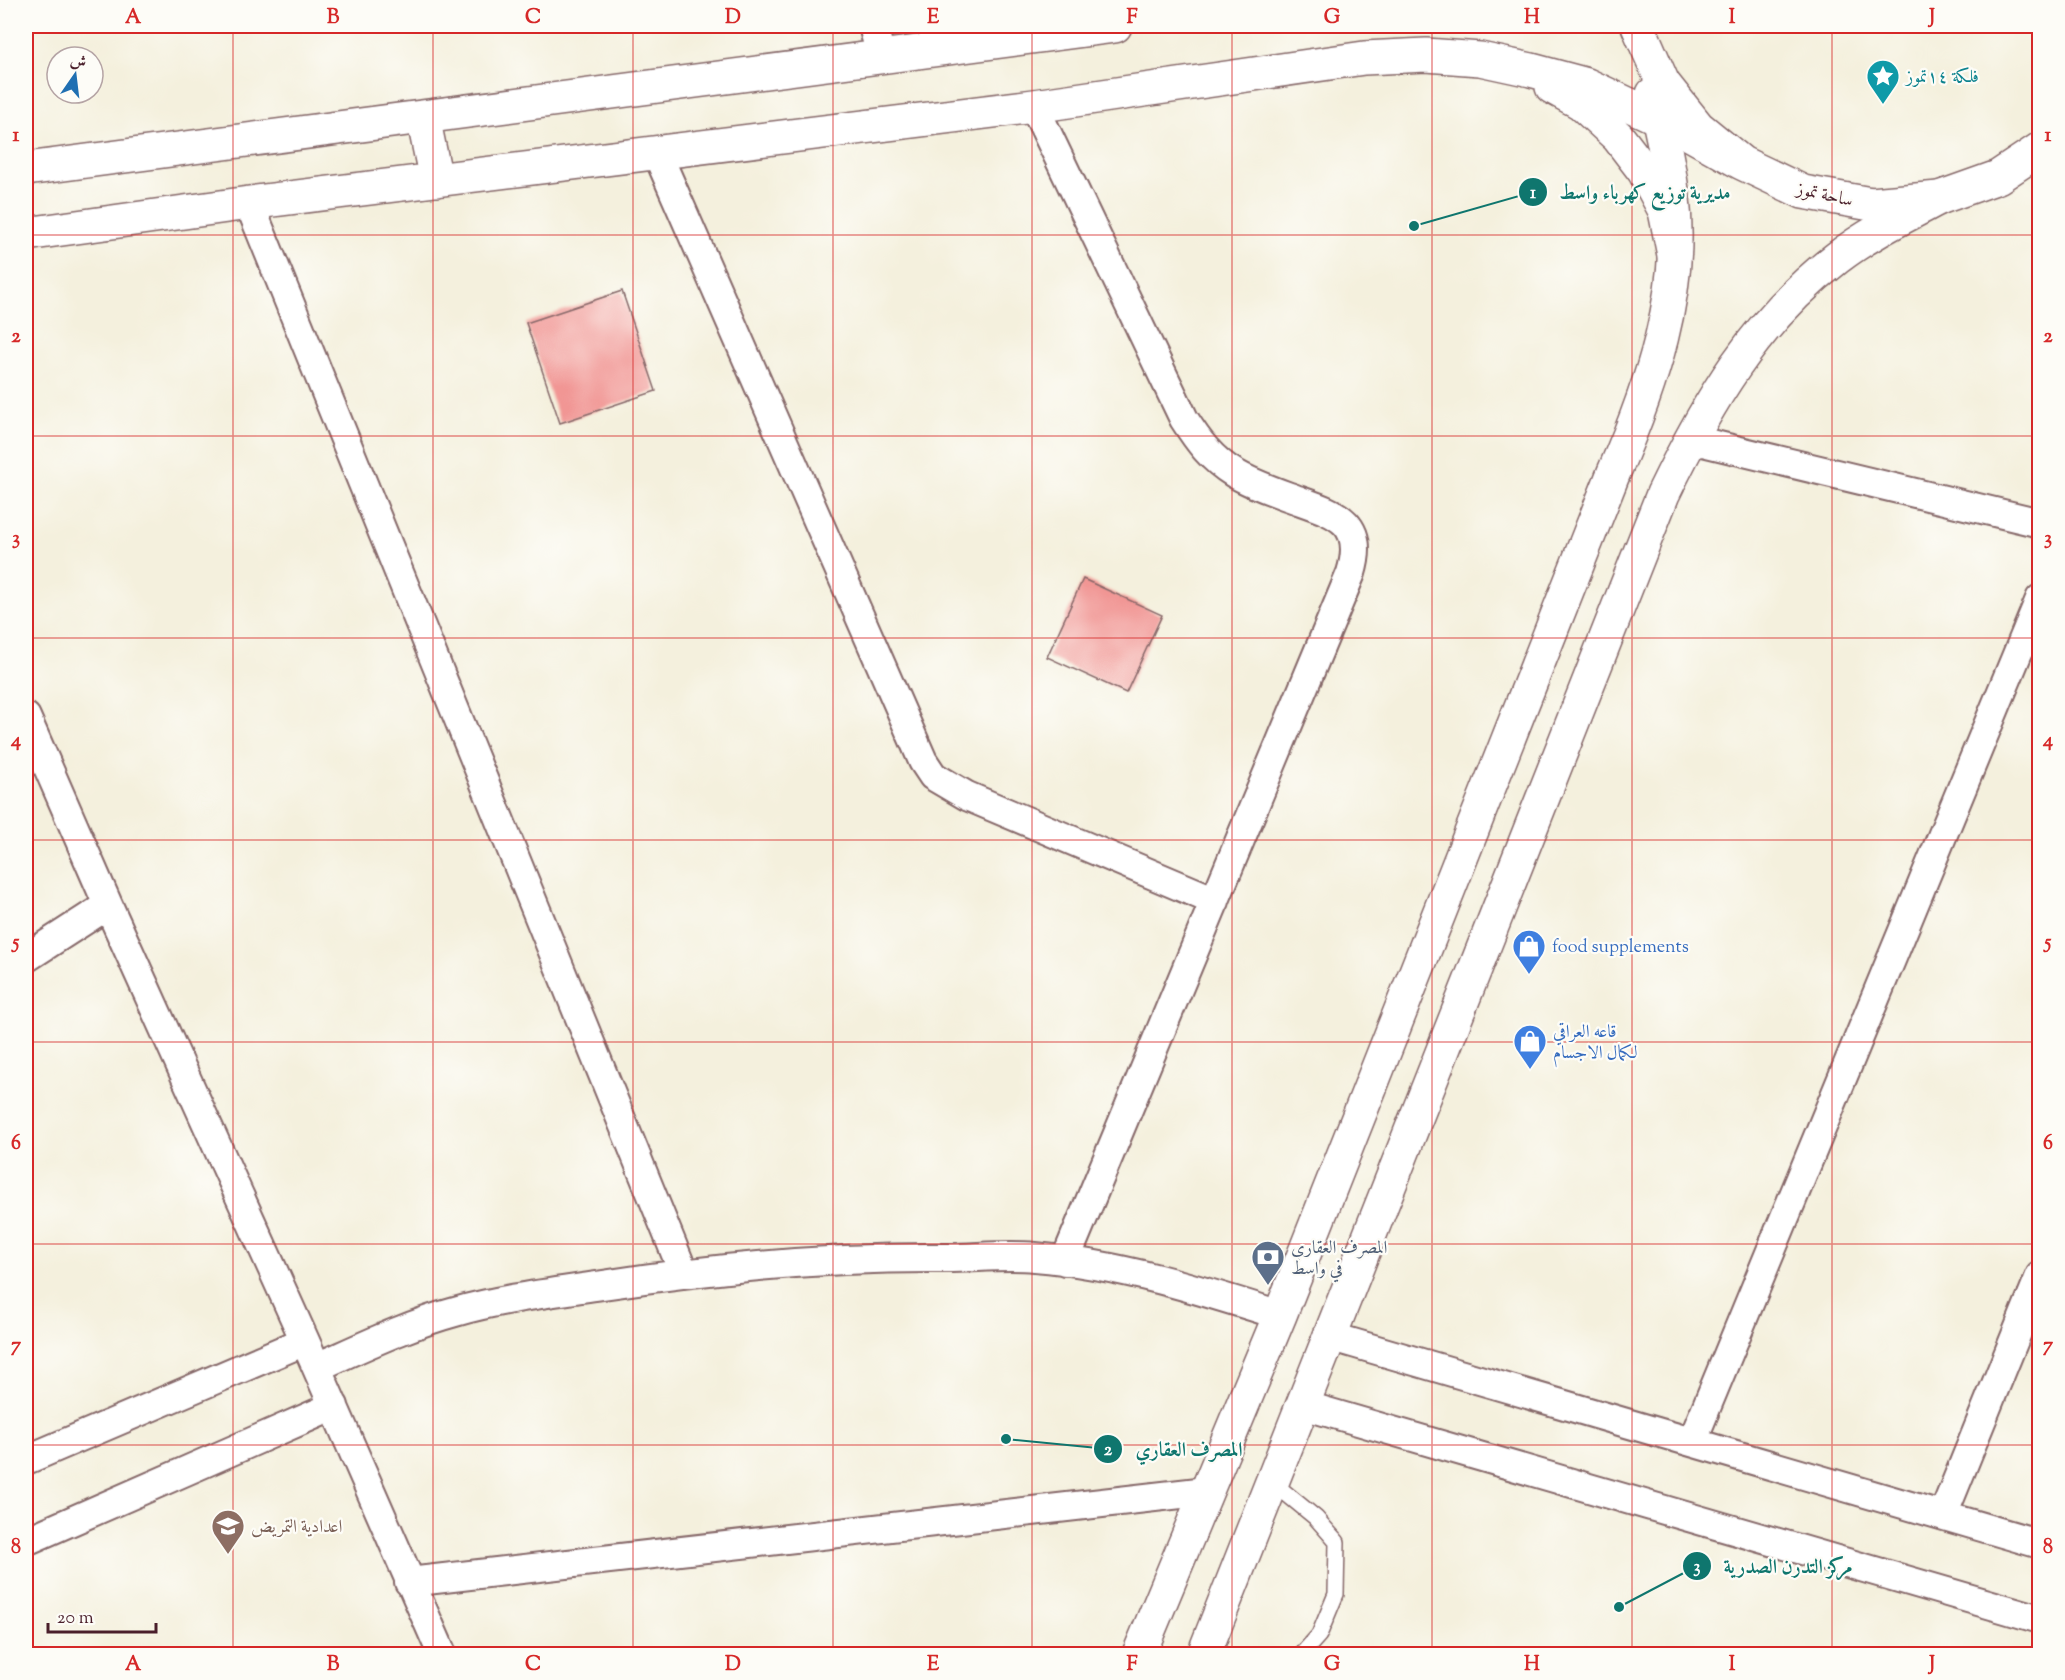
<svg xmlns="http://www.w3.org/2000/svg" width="2065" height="1680" viewBox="0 0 2065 1680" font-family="'Sorts Mill Goudy',Amiri,serif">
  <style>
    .building { fill: #f19694 }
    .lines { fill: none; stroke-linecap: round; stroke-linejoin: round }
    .lane-casing { stroke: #866869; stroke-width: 18 }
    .street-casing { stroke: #866869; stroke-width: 32 }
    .secondary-casing { stroke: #866869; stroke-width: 36 }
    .primary-casing { stroke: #866869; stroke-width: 36 }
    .lane { stroke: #fff; stroke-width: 15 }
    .street { stroke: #fff; stroke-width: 28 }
    .secondary { stroke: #fff; stroke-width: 33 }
    .primary { stroke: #fff; stroke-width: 33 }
    .grid { fill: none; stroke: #d62828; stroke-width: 1.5; stroke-opacity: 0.55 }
    .labels { text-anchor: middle; stroke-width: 4.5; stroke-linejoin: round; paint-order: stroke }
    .culture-label { font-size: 18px; fill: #0d838f; stroke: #fdfcf7; text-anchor: start }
    .street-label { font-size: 18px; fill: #4a1f2b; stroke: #fdfcf7 }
    .shop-label { font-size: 18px; fill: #366cbe; stroke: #fdfcf7; text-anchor: start }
    .service-label { font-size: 18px; fill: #4e5e75; stroke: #fdfcf7; text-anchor: start }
    .education-label { font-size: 18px; fill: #785e54; stroke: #fdfcf7; text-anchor: start }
    .leader { fill: none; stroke: #0f766e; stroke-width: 2 }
    .callout-dot { fill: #0f766e; stroke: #fdfcf7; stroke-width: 2 }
    .mark-label { font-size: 18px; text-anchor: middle; font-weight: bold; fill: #fff }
    .callout-label { font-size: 20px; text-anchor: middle; font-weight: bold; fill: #0f766e; stroke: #fdfcf7; stroke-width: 4.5; stroke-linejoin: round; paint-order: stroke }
    .neatline { fill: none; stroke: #d62828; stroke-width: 2 }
    .grid-label { font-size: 20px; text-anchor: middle; font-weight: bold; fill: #d62828 }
  </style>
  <rect width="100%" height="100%" fill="#fdfcf7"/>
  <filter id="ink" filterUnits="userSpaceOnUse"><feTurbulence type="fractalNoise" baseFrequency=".0167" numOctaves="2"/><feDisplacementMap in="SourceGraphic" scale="12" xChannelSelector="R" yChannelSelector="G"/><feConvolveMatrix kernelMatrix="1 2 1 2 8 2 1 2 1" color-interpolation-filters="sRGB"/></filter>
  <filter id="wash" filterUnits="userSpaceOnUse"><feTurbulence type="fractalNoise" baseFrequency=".008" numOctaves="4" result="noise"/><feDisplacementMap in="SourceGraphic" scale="24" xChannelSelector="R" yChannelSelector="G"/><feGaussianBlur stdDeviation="1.35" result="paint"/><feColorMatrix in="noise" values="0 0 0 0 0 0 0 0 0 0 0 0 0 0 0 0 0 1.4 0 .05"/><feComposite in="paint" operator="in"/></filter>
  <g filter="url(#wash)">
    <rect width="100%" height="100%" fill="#f4f0dd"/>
    <g id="blocks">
      <path class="building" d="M622,291L656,391L560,423L526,323Z
        M1083,579L1162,615L1126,693L1047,657Z"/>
    </g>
  </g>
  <g filter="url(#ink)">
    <use href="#blocks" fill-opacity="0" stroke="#866869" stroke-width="1.5"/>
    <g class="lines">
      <defs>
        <path id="lane" d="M1272,1482L1316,1518L1337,1542L1336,1594L1319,1635L1302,1654"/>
        <path id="street" d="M873,26L881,56
          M1034,106L1184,419C1198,441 1211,459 1234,473C1254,485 1276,492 1298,500C1338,514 1366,523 1351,573L1065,1261
          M657,153L923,761L933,776L967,796L1215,901
          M249,203L684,1274
          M1690,439L2040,523
          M26,717L108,905L305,1341L442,1654
          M26,958L108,905
          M1329,1336L2040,1544
          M317,1367C362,1347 407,1325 455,1312C500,1299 549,1293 596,1286C711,1268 829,1257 946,1258C975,1258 1006,1254 1035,1257C1119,1264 1201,1290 1280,1315
          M1303,1405L2040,1619
          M1692,1442L2040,599
          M26,1460L305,1341
          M1943,1515L2040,1276
          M26,1541L334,1406
          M409,1582L1207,1491"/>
        <path id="secondary" d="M1139,1654L1280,1315L1614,472C1651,387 1684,291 1673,198C1669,164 1661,128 1653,94
          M1204,1654L1663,494C1707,403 1755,321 1837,258C1868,234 1905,216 1939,198"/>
        <path id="primary" d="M1638,26L1663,83L1698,127L1742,163L1803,192L1871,204L1939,198L1998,177L2040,149
          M1552,87L1581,103L1618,137L1644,171L1665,211L1674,255
          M423,117L436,180
          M26,169L1115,26
          M26,234L249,203L1034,106L1364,58L1426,55L1480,59L1531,70L1587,85L1683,130L1742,163"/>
      </defs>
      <use href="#lane" class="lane-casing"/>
      <use href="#street" class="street-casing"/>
      <use href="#secondary" class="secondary-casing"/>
      <use href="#primary" class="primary-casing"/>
      <use href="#lane" class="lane"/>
      <use href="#street" class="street"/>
      <use href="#secondary" class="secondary"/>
      <use href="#primary" class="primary"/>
    </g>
  </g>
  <path class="grid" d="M233,26V1654M433,26V1654M633,26V1654M833,26V1654M1032,26V1654M1232,26V1654M1432,26V1654M1632,26V1654M1832,26V1654M26,235H2040M26,436H2040M26,638H2040M26,840H2040M26,1042H2040M26,1244H2040M26,1445H2040"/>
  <defs>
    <symbol id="sight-pin" viewBox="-11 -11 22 30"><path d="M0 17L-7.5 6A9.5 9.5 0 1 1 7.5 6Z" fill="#0f9aa8" stroke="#fdfcf7"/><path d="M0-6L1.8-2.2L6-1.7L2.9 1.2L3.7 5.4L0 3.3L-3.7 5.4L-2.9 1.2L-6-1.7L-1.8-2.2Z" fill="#fff"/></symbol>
    <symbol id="shop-pin" viewBox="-11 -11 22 30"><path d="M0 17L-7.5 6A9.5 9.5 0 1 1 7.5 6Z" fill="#3f7fe0" stroke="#fdfcf7"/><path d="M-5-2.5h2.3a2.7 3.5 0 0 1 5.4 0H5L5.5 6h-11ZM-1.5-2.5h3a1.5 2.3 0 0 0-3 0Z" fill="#fff"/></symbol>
    <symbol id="bank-pin" viewBox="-11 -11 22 30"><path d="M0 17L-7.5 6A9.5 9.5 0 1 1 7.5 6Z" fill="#5c6f8a" stroke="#fdfcf7"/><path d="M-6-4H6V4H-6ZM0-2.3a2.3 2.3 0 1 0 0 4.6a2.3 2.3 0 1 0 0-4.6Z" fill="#fff"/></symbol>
    <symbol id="university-pin" viewBox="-11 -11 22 30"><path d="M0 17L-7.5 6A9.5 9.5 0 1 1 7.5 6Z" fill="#8d6e63" stroke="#fdfcf7"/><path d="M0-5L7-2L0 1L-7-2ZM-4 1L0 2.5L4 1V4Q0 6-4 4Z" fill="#fff"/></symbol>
  </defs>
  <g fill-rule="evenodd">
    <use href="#sight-pin" x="1864" y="57" width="38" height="52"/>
    <use href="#shop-pin" x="1510" y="927" width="38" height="52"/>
    <use href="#shop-pin" x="1511" y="1022" width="38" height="52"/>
    <use href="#bank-pin" x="1249" y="1238" width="38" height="52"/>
    <use href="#university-pin" x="209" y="1507" width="38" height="52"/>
  </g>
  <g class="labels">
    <g class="culture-label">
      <text x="1906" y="82">فلكة ١٤تموز</text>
    </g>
    <g class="street-label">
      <text transform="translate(1825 194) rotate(13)" y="6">ساحة تموز</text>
    </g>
    <g class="shop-label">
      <text x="1552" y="952">food supplements</text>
      <text x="1553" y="1037">قاعه العراقي<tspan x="1553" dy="21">لكمال الاجسام</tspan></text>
    </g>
    <g class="service-label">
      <text x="1291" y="1253">المصرف العقاري<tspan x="1291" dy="21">في واسط</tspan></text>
    </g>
    <g class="education-label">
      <text x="251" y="1532">اعدادية التمريض</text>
    </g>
  </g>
  <path class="leader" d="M1414 226L1533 192M1006 1439L1108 1449M1619 1607L1697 1566"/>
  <g class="callout-dot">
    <circle cx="1414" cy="226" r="6"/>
    <circle cx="1006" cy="1439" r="6"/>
    <circle cx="1619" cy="1607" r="6"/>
    <circle cx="1533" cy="192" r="15"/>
    <circle cx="1108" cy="1449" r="15"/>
    <circle cx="1697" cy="1566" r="15"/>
  </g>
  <g class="mark-label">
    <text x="1533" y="198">1</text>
    <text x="1108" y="1455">2</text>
    <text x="1697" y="1572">3</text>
  </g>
  <g class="callout-label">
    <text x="1645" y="199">مديرية توزيع كهرباء واسط</text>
    <text x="1189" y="1456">المصرف العقاري</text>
    <text x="1788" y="1573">مركز التدرن الصدرية</text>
  </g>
  <rect width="2065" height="1680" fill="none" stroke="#fdfcf7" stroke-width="66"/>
  <g transform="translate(75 75) rotate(14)"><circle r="28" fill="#fdfcf7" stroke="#b5a4a5" stroke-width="1.5"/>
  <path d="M0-4.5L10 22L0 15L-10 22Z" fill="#1f6fb2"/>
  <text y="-9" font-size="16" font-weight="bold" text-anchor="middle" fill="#4a1f2b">ش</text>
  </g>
  <path d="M48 1623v9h108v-9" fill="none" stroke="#4a1f2b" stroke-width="3"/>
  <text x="57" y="1623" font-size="18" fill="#4a1f2b" stroke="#fdfcf7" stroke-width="4.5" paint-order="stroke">20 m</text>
  <rect x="33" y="33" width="1999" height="1614" class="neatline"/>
  <g class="grid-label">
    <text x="133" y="23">A</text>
    <text x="333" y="23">B</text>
    <text x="533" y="23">C</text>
    <text x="733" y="23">D</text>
    <text x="933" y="23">E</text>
    <text x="1132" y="23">F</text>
    <text x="1332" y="23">G</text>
    <text x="1532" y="23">H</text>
    <text x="1732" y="23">I</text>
    <text x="1932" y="23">J</text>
    <text x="16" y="141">1</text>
    <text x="2048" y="141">1</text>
    <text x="16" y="342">2</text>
    <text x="2048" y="342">2</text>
    <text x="16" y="544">3</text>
    <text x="2048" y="544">3</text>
    <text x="16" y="746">4</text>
    <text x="2048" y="746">4</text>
    <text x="16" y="948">5</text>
    <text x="2048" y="948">5</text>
    <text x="16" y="1149">6</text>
    <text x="2048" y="1149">6</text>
    <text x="16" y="1351">7</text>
    <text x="2048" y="1351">7</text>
    <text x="16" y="1553">8</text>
    <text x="2048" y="1553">8</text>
    <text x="133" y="1670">A</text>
    <text x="333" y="1670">B</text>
    <text x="533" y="1670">C</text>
    <text x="733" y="1670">D</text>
    <text x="933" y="1670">E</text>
    <text x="1132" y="1670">F</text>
    <text x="1332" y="1670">G</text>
    <text x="1532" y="1670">H</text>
    <text x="1732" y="1670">I</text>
    <text x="1932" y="1670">J</text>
  </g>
</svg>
